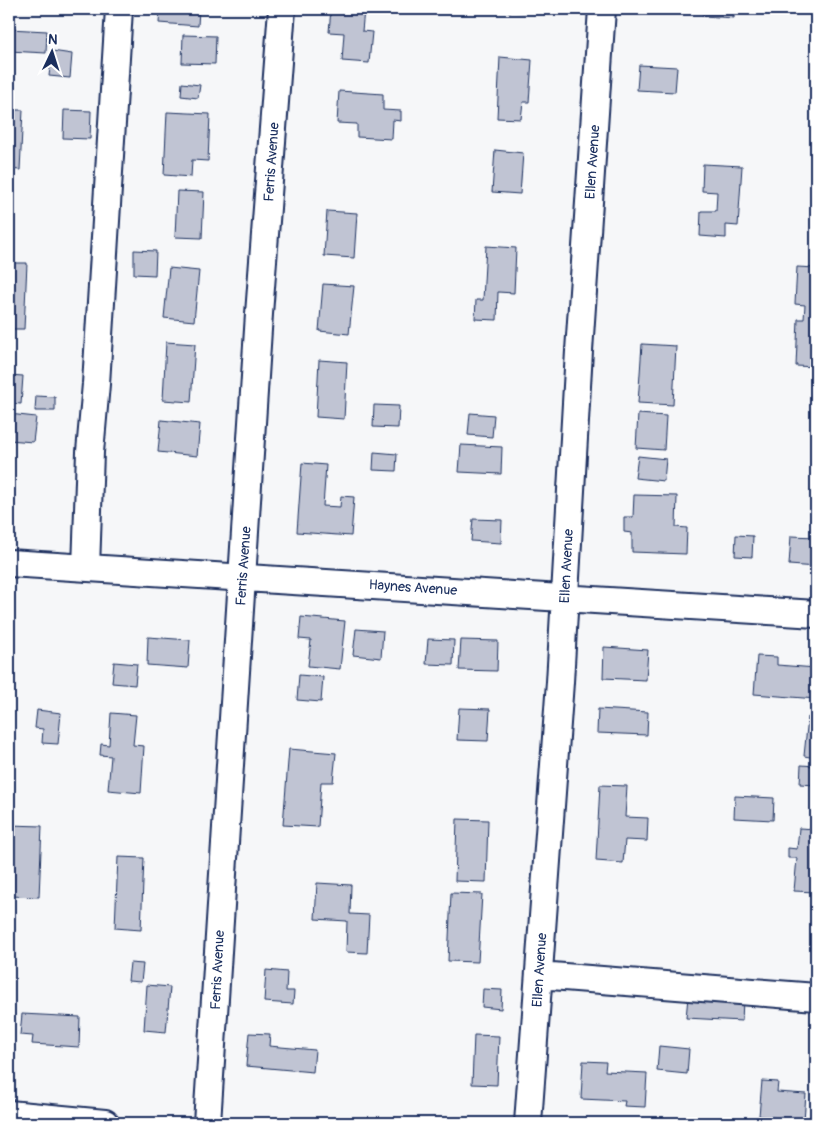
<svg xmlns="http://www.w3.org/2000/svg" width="825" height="1132" viewBox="0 0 825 1132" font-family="Pangolin,sans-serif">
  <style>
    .building { fill: #c0c4d3; stroke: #1b2f5e }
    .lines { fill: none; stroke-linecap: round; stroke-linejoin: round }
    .minor-casing { stroke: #1b2f5e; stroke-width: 30 }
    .minor { stroke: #fff; stroke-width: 26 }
    .labels { text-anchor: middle; stroke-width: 4; stroke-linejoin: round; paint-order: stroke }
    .street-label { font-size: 14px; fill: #1b2f5e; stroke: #fff }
  </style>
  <rect width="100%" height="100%" fill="#f6f7f9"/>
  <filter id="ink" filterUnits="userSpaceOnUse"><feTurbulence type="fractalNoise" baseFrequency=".02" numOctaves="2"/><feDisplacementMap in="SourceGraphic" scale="10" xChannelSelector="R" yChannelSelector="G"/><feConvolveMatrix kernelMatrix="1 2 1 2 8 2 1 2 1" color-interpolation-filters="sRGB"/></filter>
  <g filter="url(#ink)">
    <path class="building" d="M160,9H199L198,26L159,23Z
      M331,9L364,10L362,31L372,32L369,63L342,61L344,33L329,32Z
      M507,9H542V13L506,11Z
      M703,9H734V18L703,16Z
      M9,29L47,31L46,53L9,51Z
      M183,35L216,36L215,64L182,63Z
      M52,51L72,54L70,78L49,76Z
      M500,57L532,60L529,102H523L521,119L497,118Z
      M639,65L677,67L675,92L637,90Z
      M182,83L200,85L198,98L181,96Z
      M339,91L383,94V110L401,111V121L393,120L392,139L357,137V124L337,123Z
      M9,110H23L20,170L9,169Z
      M64,110L91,111L90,139L63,138Z
      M167,112L210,114L208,161L192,160L191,177L164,175Z
      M495,150L523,153L520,194L492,192Z
      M703,164L742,166L738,226L726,225V238L700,236L701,211H716L717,192L702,191Z
      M816,167V203H813Z
      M177,191L204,192L202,238L175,237Z
      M327,211L357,213L354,258L324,256Z
      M486,246L516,248L514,293L498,292L497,320L475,319L476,300H483Z
      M134,250L156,251L155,275L134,274Z
      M9,263H27L24,329H9Z
      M797,267L816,268V367L796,366L798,319H804L805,305L795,304Z
      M169,268L199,271L194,321L164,318Z
      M323,284L354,286L349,334L319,331Z
      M166,342L195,344L191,402L163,400Z
      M642,344L676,346L673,405L638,403Z
      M319,360L347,362L344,419L316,417Z
      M9,375L23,376L21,404L9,403Z
      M36,396L55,397V411H35Z
      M374,405L399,406L398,428L373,427Z
      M470,413L494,415L492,437L468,435Z
      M9,414L36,417L33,442L9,440Z
      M638,414L666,416L664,450L636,448Z
      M161,420L200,424L197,456L158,452Z
      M461,445L502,447L501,474L459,472Z
      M374,452L397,454L396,471L373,470Z
      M638,456L666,459L664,481L635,478Z
      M302,463L326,465L323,506L340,507L341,496L354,497L351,536L297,532Z
      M9,484H12L9,514Z
      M634,495L677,496L676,527L687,528L686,554L632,552V533L624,532V517H633Z
      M473,519L502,520L501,543L471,541Z
      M736,535L753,536L752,557L735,556Z
      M791,536L816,537V567L789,565Z
      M301,617L345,621L340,669L308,666L311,640L299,639Z
      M356,629L383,631L381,658L353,655Z
      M148,637L190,640L188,668L147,665Z
      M428,639L454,640L453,665L426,664Z
      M461,640L498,641L497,671L459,670Z
      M604,647L648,650L646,680L603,678Z
      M757,656L777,657V665L816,668V699L754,694Z
      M114,662L137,664L135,685L112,683Z
      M299,675L323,677L321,702L297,700Z
      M459,708L490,709L488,741L457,740Z
      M598,709L648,712L647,735L597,733Z
      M37,710L61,713L58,744L42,743L43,729L35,728Z
      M111,713L136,715L133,745L144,746L141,793L108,790L111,756L100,755L101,744L109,745Z
      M808,717L816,718V758L804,756Z
      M9,745L12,746L9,778Z
      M289,749L336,753L333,782H321L318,827L283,825Z
      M801,765L816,766V785L800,784Z
      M600,785L627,786L625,817L648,818L647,841L625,840L623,863L596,861Z
      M735,796L774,798L773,820L734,818Z
      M457,819L488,820L486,882L455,881Z
      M9,825L42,826L39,897L9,896L11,858H9Z
      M799,828L816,829V892L794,891L797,858H788V848L797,849Z
      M118,857L144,858L141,930L115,928Z
      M317,883L351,885L350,914L369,915L367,953L346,952L347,921L315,919Z
      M451,893L482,894L478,962L448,961Z
      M130,963L143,964L141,982L128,981Z
      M266,970L287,972L286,991H294L293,1004L264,1002Z
      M147,985L170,987L166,1032L144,1030Z
      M483,989L502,990L501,1009L482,1007Z
      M688,997L743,1000L742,1021L686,1018Z
      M22,1014L80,1017L79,1047L32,1044L33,1036L20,1035Z
      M249,1033L270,1034L269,1046L315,1050L313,1072L246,1066Z
      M474,1035L499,1036L497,1085L472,1084Z
      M659,1046L689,1049L687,1074L657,1071Z
      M583,1061L606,1062L605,1071L647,1073L645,1107L624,1106L625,1101L581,1099Z
      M762,1081L778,1082L777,1092L806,1094L804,1120L759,1116Z"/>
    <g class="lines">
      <defs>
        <path id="minor" d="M9,563L816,614
          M86,568L90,452L96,384L119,9
          M539,975L816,997
          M9,1114L105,1123
          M207,1123L259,314L282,9
          M528,1123L560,682L579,351L602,9"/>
      </defs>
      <use href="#minor" class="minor-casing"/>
      <use href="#minor" class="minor"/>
    </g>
  </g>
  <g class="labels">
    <g class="street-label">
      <text transform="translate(271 162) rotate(-86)" y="5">Ferris Avenue</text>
      <text transform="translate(592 162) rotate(-86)" y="5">Ellen Avenue</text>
      <text transform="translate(243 566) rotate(-86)" y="5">Ferris Avenue</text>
      <text transform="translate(566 566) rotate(-87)" y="5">Ellen Avenue</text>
      <text transform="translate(413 587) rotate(4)" y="5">Haynes Avenue</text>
      <text transform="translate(217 970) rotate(-87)" y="5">Ferris Avenue</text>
      <text transform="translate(539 970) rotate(-86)" y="5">Ellen Avenue</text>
    </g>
  </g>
  <rect width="825" height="1132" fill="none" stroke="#fff" stroke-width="30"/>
  <rect x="15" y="15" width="795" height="1102" fill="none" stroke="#1b2f5e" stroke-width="2" filter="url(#ink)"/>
  <g transform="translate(52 52) rotate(4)" stroke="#ffffff" stroke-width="4" paint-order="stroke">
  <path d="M0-4L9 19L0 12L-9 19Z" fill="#1b2f5e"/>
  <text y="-8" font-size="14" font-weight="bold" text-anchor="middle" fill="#1b2f5e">N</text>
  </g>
</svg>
